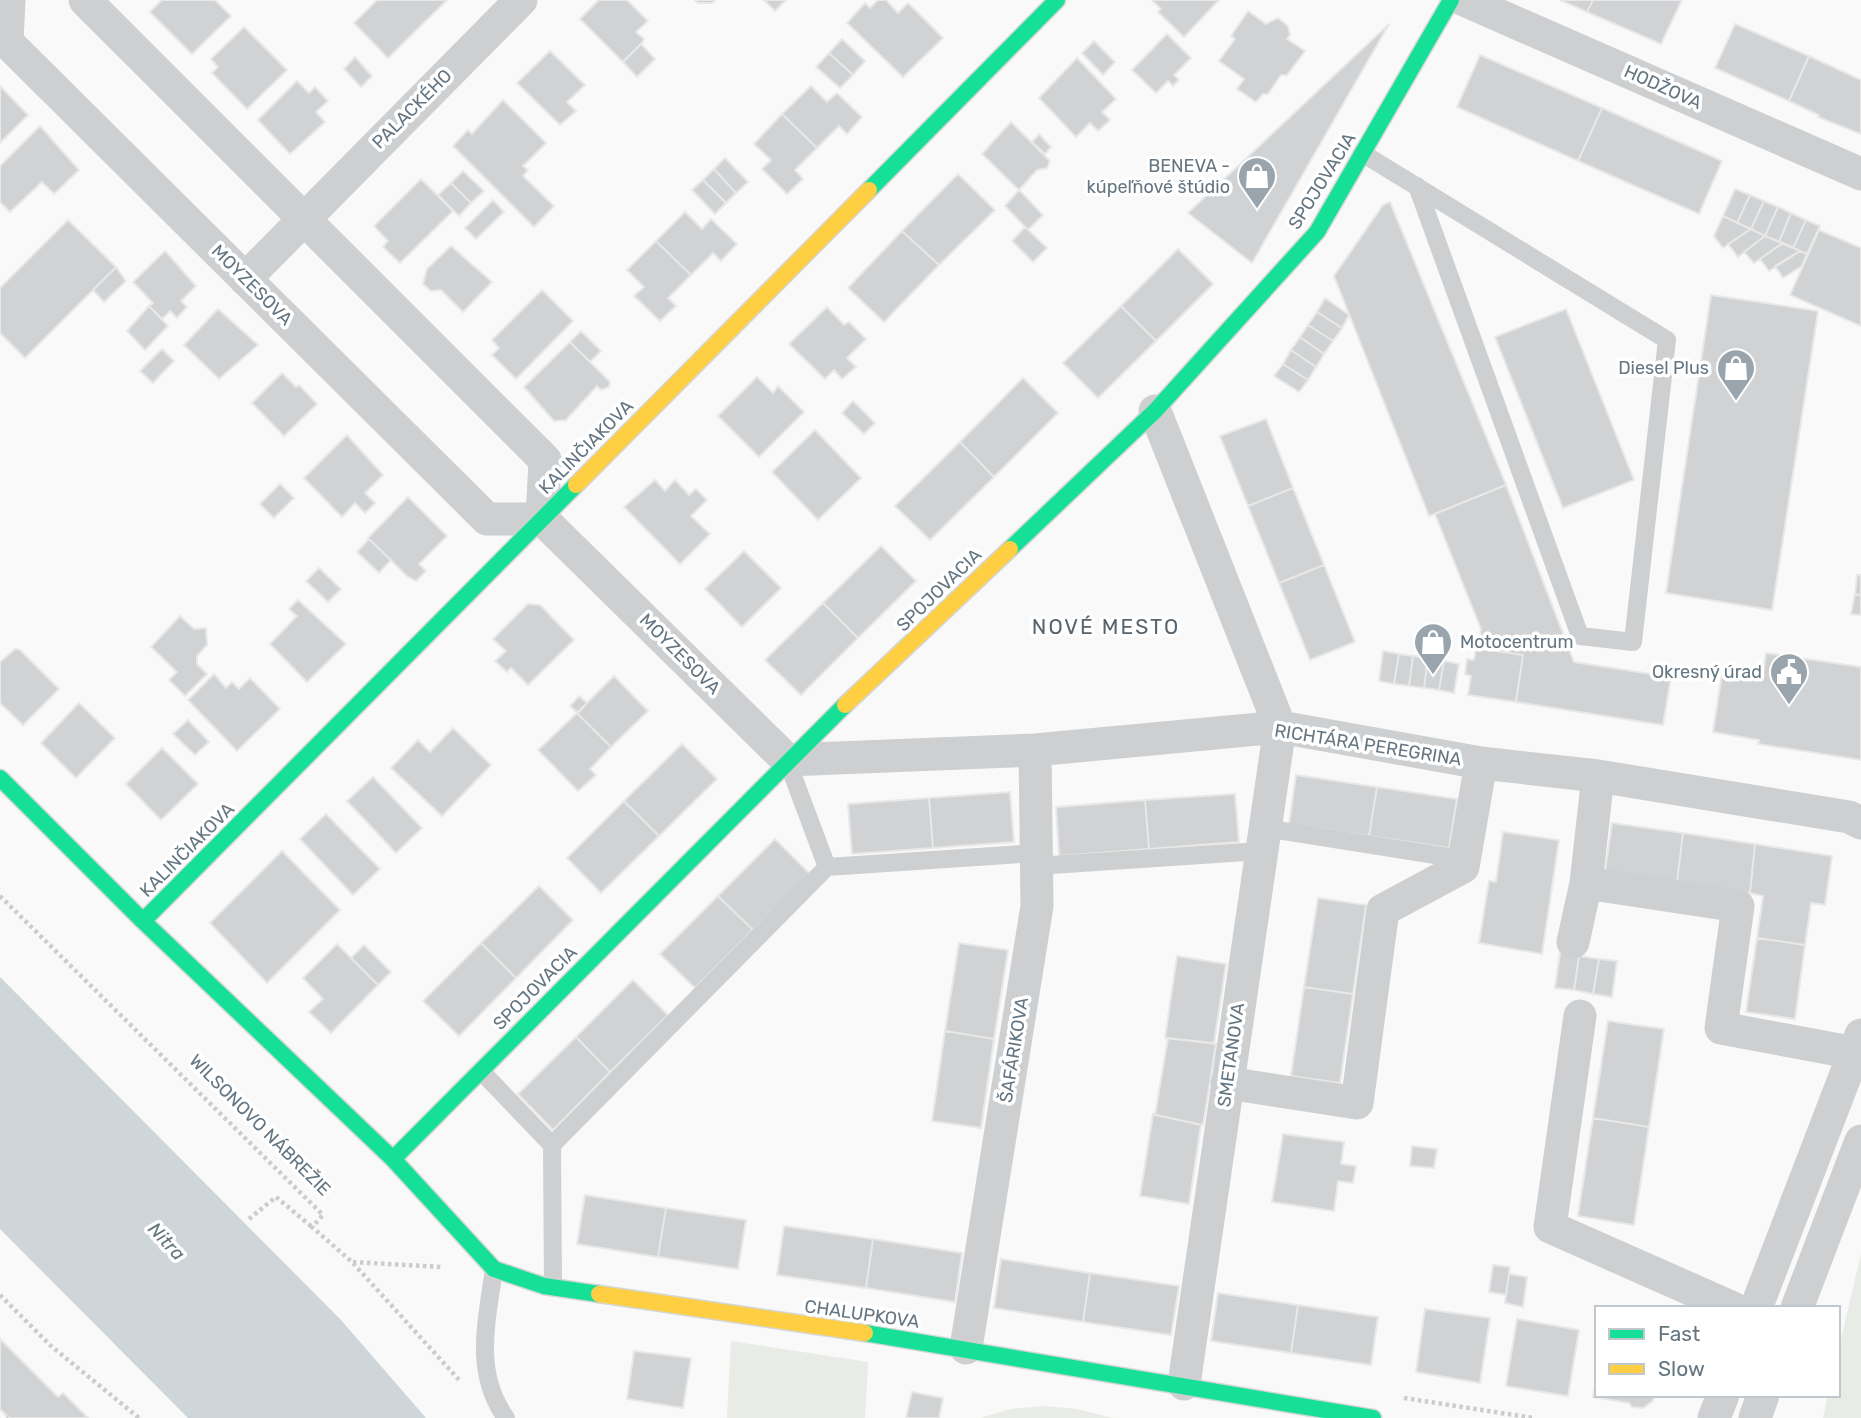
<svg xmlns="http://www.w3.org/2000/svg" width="1861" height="1418" viewBox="0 0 1861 1418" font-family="Rubik,sans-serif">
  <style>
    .green { fill: #e8ebe6 }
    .water { fill: #ced6d9 }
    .building { fill: #d0d2d3; stroke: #e8e8e8; stroke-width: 2 }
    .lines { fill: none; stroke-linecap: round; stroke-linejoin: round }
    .fast-casing { stroke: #d5d6d7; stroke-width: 19 }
    .slow-casing { stroke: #d5d6d7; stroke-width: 19 }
    .path { stroke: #cbcccd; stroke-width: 4.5; stroke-dasharray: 3.5 3.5; stroke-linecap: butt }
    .lane { stroke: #cecfd0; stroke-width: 18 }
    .street { stroke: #cecfd0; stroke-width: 33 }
    .fast { stroke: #16e098; stroke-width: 16 }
    .slow { stroke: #ffcf43; stroke-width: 16 }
    .labels { text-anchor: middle; stroke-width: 7; stroke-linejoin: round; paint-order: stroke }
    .street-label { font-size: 18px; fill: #657683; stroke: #fff }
    .poi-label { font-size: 18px; fill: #657683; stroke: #fff; text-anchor: end }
    .water-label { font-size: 19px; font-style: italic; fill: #60757c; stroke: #fff }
    .quarter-label { font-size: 21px; letter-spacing: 2px; fill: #57646e; stroke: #fff }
  </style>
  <rect width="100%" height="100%" fill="#f9f9f9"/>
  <path class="green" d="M1861,1254V1418H1823L1828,1395H1838V1352Z
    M731,1341L868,1362L865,1418H727Z
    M1044,1406L1077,1409L1113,1418H980L1011,1409Z"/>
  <path class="water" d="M0,977L341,1320L426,1418H188L0,1229Z"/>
  <path class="building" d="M162,0H215L231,16L192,54L150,12Z
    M377,0H447L388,58L354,23Z
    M599,0H627L648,21L636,32L644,39L641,44L623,62L580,19Z
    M695,0H715L712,3H698Z
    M764,0H786L775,11Z
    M878,0H886L898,13L908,3L943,38L903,77L847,23L865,3L870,8Z
    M1152,0H1219L1184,37L1158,12L1161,9Z
    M1560,0H1593L1587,12Z
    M1593,0H1682L1661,44L1587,12Z
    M1248,11L1266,24L1278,18L1288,26L1290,35L1287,39L1305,51L1287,75H1281L1268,94H1263L1256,102L1237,89L1244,79L1219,61L1235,39L1231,36Z
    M1389,24L1252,263L1188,213Z
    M1735,24L1809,56L1789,101L1715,68Z
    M244,27L287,70L247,109L212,73L218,67L211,59Z
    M1167,34L1191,58L1174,75L1179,80L1173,86L1168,81L1156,93L1132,70Z
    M842,39L865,61L853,75L829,53Z
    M1094,41L1115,62L1103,75L1082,53Z
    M641,44L655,59L637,77L623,62Z
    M550,51L585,85L567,102L576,111L560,125L517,83Z
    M829,53L853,75L840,88L816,67Z
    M1480,55L1602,108L1578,161L1457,107Z
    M1809,56L1861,80V134L1818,117L1819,115L1789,101Z
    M355,57L372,76L361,87L344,69Z
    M1077,58L1116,99L1102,112L1110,120L1098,131L1090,123L1076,137L1039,98Z
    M297,81L309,93L315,87L328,101L316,112L325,122L290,154L258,120Z
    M0,86L28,115L0,143Z
    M811,86L827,102L837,93L862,117L847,134L839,126L817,148L782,114Z
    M503,100L546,143L523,166L528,170L523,176L554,206L534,227L453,146L468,130L472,134Z
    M1602,108L1722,161L1699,214L1578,161Z
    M782,114L817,148L795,170L803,179L787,194L762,169L771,160L754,144Z
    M1011,122L1050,161L1047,168L1037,170L1019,190L982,154Z
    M40,126L79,170L54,194L42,182L10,212L0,202V166Z
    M1039,134L1051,147L1045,154L1032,142Z
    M725,158L748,182L736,193L714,169Z
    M714,169L736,193L726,203L703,180Z
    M463,171L484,191L471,203L451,183Z
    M958,174L995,210L939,265L902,231Z
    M421,179L453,211L400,263L383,247L388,241L374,226Z
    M703,180L726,203L715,214L692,190Z
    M451,183L471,203L459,216L438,195Z
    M1735,189L1750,195L1737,223L1723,216Z
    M1019,190L1043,215L1028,230L1005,206Z
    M1750,195L1764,201L1751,229L1737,223Z
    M493,200L504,212L476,239L465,228Z
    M1764,201L1778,207L1765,236L1751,229Z
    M1390,202L1506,485L1429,516L1334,276L1383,205Z
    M1778,207L1791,213L1779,242L1765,236Z
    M685,212L702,229L711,219L737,244L721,261L713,253L691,275L656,241Z
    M1791,213L1806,220L1793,248L1779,242Z
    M1723,216L1751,229L1723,248L1714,236Z
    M68,220L116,267L25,358L0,333V288Z
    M1806,220L1820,226L1807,254L1793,248Z
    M1025,227L1047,248L1033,262L1012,241Z
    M1751,229L1765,236L1738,257L1728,244Z
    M1819,230L1861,248V326L1790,295Z
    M902,231L939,265L884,322L848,288Z
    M1765,236L1783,243L1754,263L1744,252Z
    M656,241L691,275L668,298L676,306L660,321L634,296L644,287L627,270Z
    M1783,243L1800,251L1769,271L1760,259Z
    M451,246L492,282L463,312L441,290L431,291L423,284L427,269Z
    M1178,249L1213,284L1156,341L1121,306Z
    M165,251L196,286L181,301L187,307L177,318L170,311L162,319L149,306L153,303L133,282Z
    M1800,251L1807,254L1802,266L1783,278L1775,266Z
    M116,267L126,281L104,302L93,290Z
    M542,290L573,321L516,379L492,355L499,348L492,340Z
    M1711,295L1818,311L1772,610L1666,593Z
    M1325,298L1349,315L1342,328L1317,312Z
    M149,306L168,326L145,350L127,331Z
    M1121,306L1156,341L1098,398L1063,363Z
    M827,307L844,325L849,322L866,339L847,358L856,367L842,379L834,370L825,379L789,344Z
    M218,309L258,345L219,379L184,345Z
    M1566,309L1634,480L1563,508L1495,337Z
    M1317,312L1342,328L1333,341L1308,325Z
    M1308,325L1333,341L1324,354L1300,337Z
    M581,331L601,351L590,362L570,342Z
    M1300,337L1324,354L1316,367L1291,350Z
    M570,342L610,382L609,387L601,390L597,386L566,420L554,421L524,387Z
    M162,349L174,361L153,383L140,371Z
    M1291,350L1316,367L1308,380L1283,364Z
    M1283,364L1308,380L1299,392L1274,376Z
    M282,373L296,387L299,385L317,404L284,436L252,403Z
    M757,377L773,393L778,386L804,412L759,457L718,416Z
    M1023,378L1058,413L994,477L960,442Z
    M853,401L875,423L864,434L842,413Z
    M1266,419L1293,488L1248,506L1220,436Z
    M815,430L861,478L818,520L772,472Z
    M347,435L383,475L365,493L375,503L365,513L355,503L342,517L304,478Z
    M960,442L994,477L930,540L895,506Z
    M655,480L665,491L675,480L689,495L696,489L707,500L691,516L710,534L680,564L624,507Z
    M280,484L294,498L274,518L260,504Z
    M1506,485L1574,662L1671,677L1663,725L1516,702L1523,655L1478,648L1481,629L1435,514Z
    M1293,488L1324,565L1279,583L1248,506Z
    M408,497L447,536L419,564L426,571L416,581L407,576L368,538Z
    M369,539L391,560L379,573L357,552Z
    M881,546L916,581L858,638L823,603Z
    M744,551L781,588L742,627L705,589Z
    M1324,565L1355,642L1310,660L1279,583Z
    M319,568L341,589L328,602L306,581Z
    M1857,575H1861V595L1855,594Z
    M1855,594L1861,595V615L1851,614Z
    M298,600L346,644L307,682L270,644L297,616L289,609Z
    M823,603L858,638L801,695L765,660Z
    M528,604L540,605L574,640L528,685L511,668L507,672L495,661L506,651L493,639Z
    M180,616L194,629L206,628L207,645L197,656V664L207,674L185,696L169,680L177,672L151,647Z
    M1476,648L1523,655L1516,702L1468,695L1471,676L1465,674L1467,659L1474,660Z
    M15,649L20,650L59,689L23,725L0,703V662Z
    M1383,651L1399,654L1394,684L1379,681Z
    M1766,653L1861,667V760L1758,744L1759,740L1713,732L1722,674L1762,680Z
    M1399,654L1413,656L1409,686L1394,684Z
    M1413,656L1428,658L1424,688L1409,686Z
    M1428,658L1444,661L1439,690L1424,688Z
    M1444,661L1459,664L1454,693L1439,690Z
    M214,674L226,688L232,682L239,689L250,678L280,709L237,751L188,700Z
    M614,676L648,711L611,747L577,713Z
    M579,696L587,703L578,713L570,706Z
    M79,703L115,738L76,778L41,743Z
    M577,713L611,747L590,769L596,775L578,791L538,750Z
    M188,720L209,742L195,755L173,734Z
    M453,728L491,765L442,816L391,768L418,740L430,752Z
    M682,744L717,779L659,836L624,801Z
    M162,748L198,784L161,820L126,784Z
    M1296,775L1377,787L1369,836L1289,824Z
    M373,777L422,828L396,853L347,801Z
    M1377,787L1457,799L1449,848L1369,836Z
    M1010,792L1014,842L933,848L929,798Z
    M1235,794L1239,842L1149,849L1145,800Z
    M929,798L933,848L852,854L848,804Z
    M1145,800L1149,849L1059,856L1056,807Z
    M624,801L659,836L601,893L567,858Z
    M326,814L380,869L353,895L300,839Z
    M1612,823L1683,833L1677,882L1605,871Z
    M1503,832L1559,840L1542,954L1479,943L1489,881L1496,882Z
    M1683,833L1755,844L1750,893L1677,882Z
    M775,839L810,874L753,930L718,896Z
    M1755,844L1832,856L1825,905L1811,903L1805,945L1757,938L1763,896L1750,893Z
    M282,851L340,910L267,983L210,923Z
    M539,886L573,920L516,978L481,943Z
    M718,896L753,930L695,988L660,954Z
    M1318,898L1366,905L1353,994L1304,987Z
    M1757,938L1805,945L1795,1019L1746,1012Z
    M481,943L516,978L459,1036L423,1001Z
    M959,943L1008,950L994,1039L945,1031Z
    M337,944L378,985L331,1033L309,1012L323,999L303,978Z
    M364,945L391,972L378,985L351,958Z
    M1560,953L1579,956L1574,990L1555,988Z
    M1177,956L1226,964L1214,1043L1165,1038Z
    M1579,956L1599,959L1593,994L1574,990Z
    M1599,959L1617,961L1612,997L1593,994Z
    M633,980L668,1015L610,1072L576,1037Z
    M1304,987L1353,994L1340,1083L1291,1076Z
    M1608,1021L1664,1029L1649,1127L1593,1118Z
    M945,1031L994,1039L981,1128L932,1121Z
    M576,1037L610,1072L553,1130L518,1094Z
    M1168,1038L1216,1044L1203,1125L1155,1115Z
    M1153,1114L1201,1125L1189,1204L1140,1196Z
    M1593,1118L1649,1127L1634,1225L1578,1216Z
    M1283,1134L1344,1142L1341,1164L1356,1166L1353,1183L1338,1181L1334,1211L1272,1202Z
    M1412,1146L1437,1149L1434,1168L1410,1166Z
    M585,1195L666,1208L658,1257L577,1244Z
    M666,1208L746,1220L738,1269L658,1257Z
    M784,1226L873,1239L866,1288L777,1275Z
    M873,1239L962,1253L955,1302L866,1288Z
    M1001,1259L1090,1273L1083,1322L994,1308Z
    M1493,1265L1510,1267L1506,1295L1489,1292Z
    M1090,1273L1179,1286L1171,1335L1083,1322Z
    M1509,1274L1527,1277L1523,1307L1505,1303Z
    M1218,1293L1298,1305L1291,1353L1211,1341Z
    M1298,1305L1378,1317L1371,1365L1291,1353Z
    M1425,1309L1490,1318L1480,1383L1416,1372Z
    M1517,1319L1579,1330L1568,1396L1506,1386Z
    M0,1339L58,1397L63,1393L88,1418H9L0,1409Z
    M634,1351L691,1358L683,1408L627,1399Z
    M1597,1376V1395H1654L1653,1401L1643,1408L1632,1407L1629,1403L1593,1397Z
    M912,1392L943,1398L939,1418H906Z"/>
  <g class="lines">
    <defs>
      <path id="fast" d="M869,190L1057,0
        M1010,549L1155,411L1317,232L1451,0
        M0,778L143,921L393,1159L494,1269L544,1286L599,1294
        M143,921L576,485
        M393,1159L845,705
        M865,1333L1373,1418"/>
      <path id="slow" d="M576,485L869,190
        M845,705L1010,549
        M599,1294L865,1333"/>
    </defs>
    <use href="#fast" class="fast-casing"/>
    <use href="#slow" class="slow-casing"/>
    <path class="path" d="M0,896L323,1215L312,1227L352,1262L461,1382
      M249,1219L276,1197L312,1227
      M353,1262L442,1267
      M0,1295L51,1346L139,1418
      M1404,1398L1534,1418
      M7,1418L8,1417"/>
    <path class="lane" d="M1362,153L1667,340L1633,642L1580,636L1417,186
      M787,760L827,867L1036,853
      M1265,828L1448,857
      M1036,866L1261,851
      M481,1071L552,1145
      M494,1269C487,1321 473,1372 506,1418
      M553,1287L552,1145L827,867"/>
    <path class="street" d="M9,0L7,42L487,519H542L787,760L1035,750L1280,727L1481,763L1598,776L1849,817L1861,823
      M85,0L545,460L542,519
      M1464,0L1861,174
      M245,279L521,0
      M1155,411L1280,727L1184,1384
      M1586,883L1738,906L1721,1028L1855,1053
      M1573,942L1586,883L1598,776
      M1580,1016L1550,1227L1733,1308
      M1227,1083L1357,1103L1383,910L1463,867L1481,763
      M1756,1308L1861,1035
      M1797,1308L1861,1141
      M966,1348L1037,906L1035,750
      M1714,1418L1723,1395
      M1755,1418L1763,1395"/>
    <use href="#fast" class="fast"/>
    <use href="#slow" class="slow"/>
  </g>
  <defs>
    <symbol id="shop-pin" viewBox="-11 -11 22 30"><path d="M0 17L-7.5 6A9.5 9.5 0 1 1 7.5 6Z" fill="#99a4ac" stroke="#fff"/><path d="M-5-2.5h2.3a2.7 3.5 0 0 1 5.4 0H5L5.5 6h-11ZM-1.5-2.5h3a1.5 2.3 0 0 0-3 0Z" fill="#fff"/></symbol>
    <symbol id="civic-pin" viewBox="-11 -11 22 30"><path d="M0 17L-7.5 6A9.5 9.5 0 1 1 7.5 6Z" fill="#99a4ac" stroke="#fff"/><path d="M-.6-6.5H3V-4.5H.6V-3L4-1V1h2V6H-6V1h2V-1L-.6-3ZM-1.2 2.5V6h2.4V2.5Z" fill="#fff"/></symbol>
  </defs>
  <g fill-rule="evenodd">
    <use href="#shop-pin" x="1235" y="154" width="44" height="60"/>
    <use href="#shop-pin" x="1714" y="346" width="44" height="60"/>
    <use href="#shop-pin" x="1411" y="620" width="44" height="60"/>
    <use href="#civic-pin" x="1767" y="650" width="44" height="60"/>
  </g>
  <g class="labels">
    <g class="street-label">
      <text transform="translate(1663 87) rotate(24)" y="6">HODŽOVA</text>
      <text transform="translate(412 109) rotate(-45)" y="6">PALACKÉHO</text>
      <text transform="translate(1322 181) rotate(-58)" y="6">SPOJOVACIA</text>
      <text transform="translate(252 285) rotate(45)" y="6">MOYZESOVA</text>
      <text transform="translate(586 447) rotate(-45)" y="6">KALINČIAKOVA</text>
      <text transform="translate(939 590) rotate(-44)" y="6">SPOJOVACIA</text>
      <text transform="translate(680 654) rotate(45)" y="6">MOYZESOVA</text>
      <text transform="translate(1368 745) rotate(9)" y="6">RICHTÁRA PEREGRINA</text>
      <text transform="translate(187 850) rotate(-45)" y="6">KALINČIAKOVA</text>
      <text transform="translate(535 988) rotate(-45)" y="6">SPOJOVACIA</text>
      <text transform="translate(1014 1050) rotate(-81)" y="6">ŠAFÁRIKOVA</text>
      <text transform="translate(1231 1055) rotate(-82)" y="6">SMETANOVA</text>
      <text transform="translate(260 1125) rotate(45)" y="6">WILSONOVO NÁBREŽIE</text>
      <text transform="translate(862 1314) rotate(8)" y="6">CHALUPKOVA</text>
    </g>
    <g class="poi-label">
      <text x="1230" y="172">BENEVA -<tspan x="1230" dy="21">kúpeľňové štúdio</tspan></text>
      <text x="1709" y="374">Diesel Plus</text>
      <text x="1460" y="648" text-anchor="start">Motocentrum</text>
      <text x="1762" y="678">Okresný úrad</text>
    </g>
    <g class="water-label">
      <text transform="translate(167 1241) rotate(47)" y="7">Nitra</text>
    </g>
    <g class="quarter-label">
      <text x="1106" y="634">NOVÉ MESTO</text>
    </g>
  </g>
  <rect x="1595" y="1306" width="245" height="91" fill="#ffffff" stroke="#c1c8cd" stroke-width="2"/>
  <rect x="1609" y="1329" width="35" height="10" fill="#16e098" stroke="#c1c8cd" stroke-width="2"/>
  <text x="1658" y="1341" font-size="21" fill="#657683">Fast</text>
  <rect x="1609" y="1364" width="35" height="10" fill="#ffcf43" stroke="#c1c8cd" stroke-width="2"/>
  <text x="1658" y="1376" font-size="21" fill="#657683">Slow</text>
</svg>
